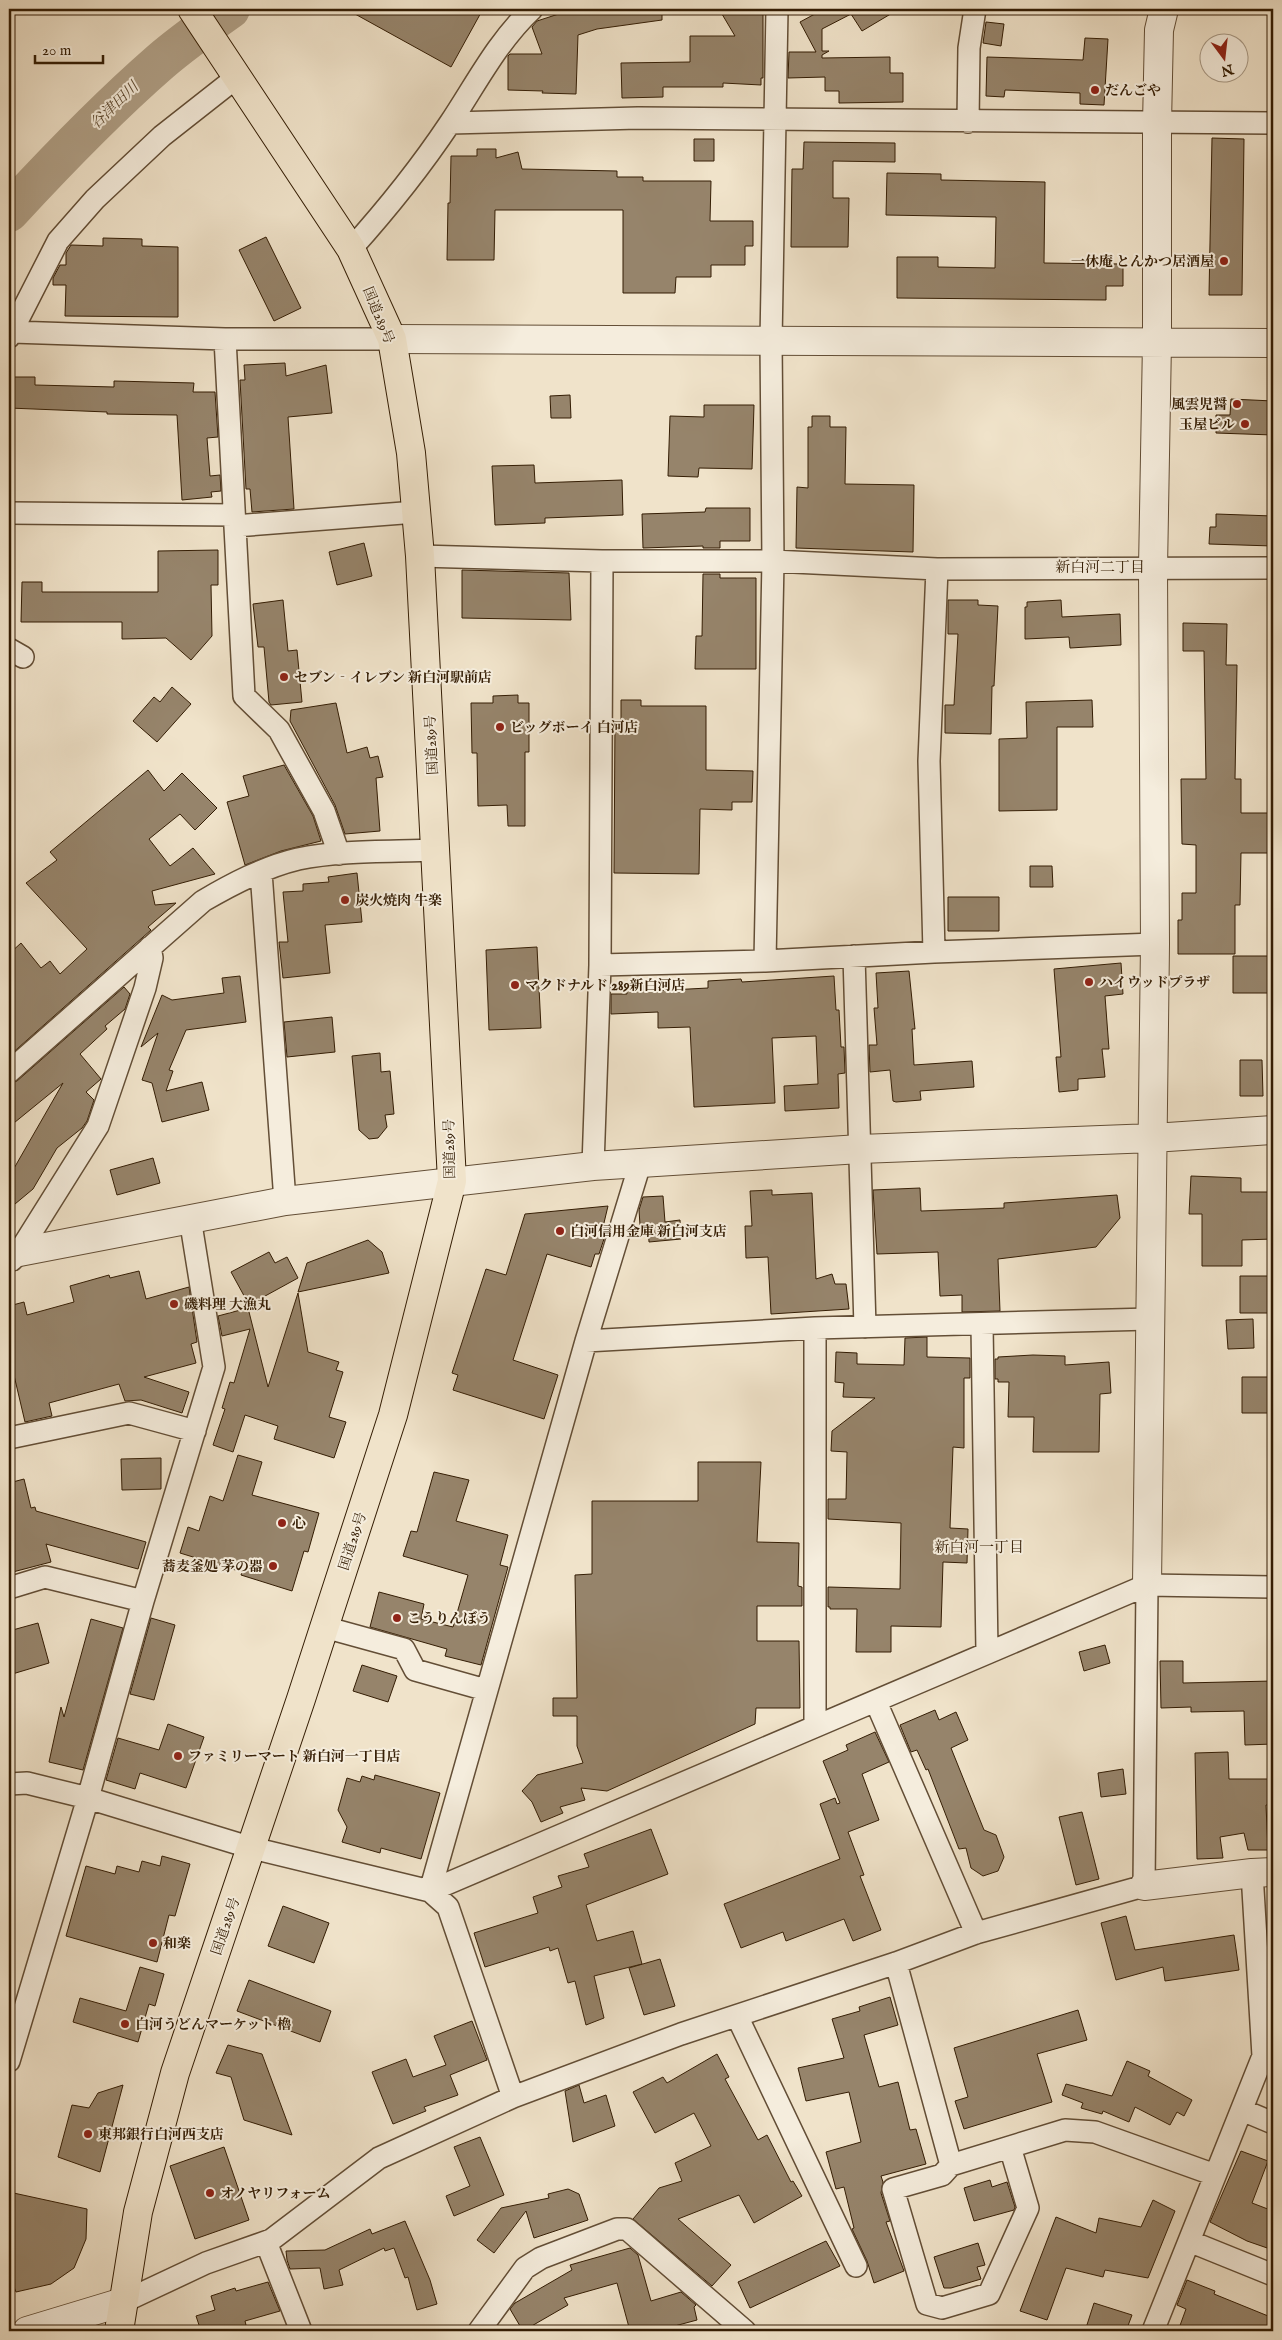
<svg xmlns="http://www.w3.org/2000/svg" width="1282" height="2340" viewBox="0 0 1282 2340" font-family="'IM FELL English','Noto Serif JP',serif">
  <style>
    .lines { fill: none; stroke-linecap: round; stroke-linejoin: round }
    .river { stroke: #b0a087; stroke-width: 40 }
    .building { fill: #96846b; stroke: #341d04 }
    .minor-casing { stroke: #634e36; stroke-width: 24 }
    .tertiary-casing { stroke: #634e36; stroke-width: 30 }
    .trunk-casing { stroke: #341d04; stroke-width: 30 }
    .minor { stroke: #f5eddd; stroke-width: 21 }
    .tertiary { stroke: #f5eddd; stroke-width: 28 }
    .trunk { stroke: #f0e3ca; stroke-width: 28 }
    .poi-dot { fill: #8f2418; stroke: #f5eddd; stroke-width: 2 }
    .labels { text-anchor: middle; stroke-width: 4; stroke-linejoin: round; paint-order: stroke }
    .poi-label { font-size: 14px; font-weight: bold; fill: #341d04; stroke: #f5eddd; text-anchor: start }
    .street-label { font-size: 14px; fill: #341d04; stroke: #f5eddd }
    .water-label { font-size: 15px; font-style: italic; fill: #5f4b32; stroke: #f5eddd }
    .neighbourhood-label { font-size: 15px; fill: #341d04; stroke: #f5eddd }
  </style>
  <rect width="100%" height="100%" fill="#f0e3ca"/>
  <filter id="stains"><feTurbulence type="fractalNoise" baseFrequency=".004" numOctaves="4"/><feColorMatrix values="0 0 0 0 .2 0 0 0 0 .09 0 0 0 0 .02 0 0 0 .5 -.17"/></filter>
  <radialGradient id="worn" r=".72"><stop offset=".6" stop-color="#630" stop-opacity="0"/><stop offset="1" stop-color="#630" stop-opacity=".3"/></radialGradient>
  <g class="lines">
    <path class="river" d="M9,212C57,160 106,109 160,62C182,43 206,26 230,9"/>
  </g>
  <path class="building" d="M346,9H483L451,67Z
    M574,9H662V20L597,29L578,35L576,94L542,93L543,91L508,90V56L510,54H542L532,27L537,21Z
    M719,9H763V78H761V85L723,83V87H663V97L622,98L621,63L690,62V36H735Z
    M824,9H899L862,31L851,14L822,29V51H829L822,55V58L890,57V73H903V102L839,103V91H825V77L788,78L789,52H816L800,22Z
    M986,22L1004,24L1001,46L983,43Z
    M1085,38L1108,39L1104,105L1080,104V93L1005,90L1004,97L986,96L987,57L1083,60Z
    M1212,138L1244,139L1242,295H1209Z
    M694,139H714V161H694Z
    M804,142L895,143V162L833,161V198H849L848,247H791L792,169H803Z
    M477,149H496V158L518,152L522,169L617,171V177H643V181H711L710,221H753V246H745V265H711V277H676L675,293H623V210H495L494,260H447L448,203H450L451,156H477Z
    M887,173L941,174V180L1045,182L1044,263L1123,264V286H1106V300L897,298V257H938V267L995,268L996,217L886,215Z
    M266,237L301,308L274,321L239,250Z
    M103,238L142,239V246L178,247V317L65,316L66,285H53V278L60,265H66V253L71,245L103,246Z
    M285,363L286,376L326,365L332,413L288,417L294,509L252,512L250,489H246L240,380H245L244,365Z
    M9,377H35V385L114,387V381L194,383L193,392H215L218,437L207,438L210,476L220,475L221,491L211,492L212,497L182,500L177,415L107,414V412L9,408Z
    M570,395L571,418H551L550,396Z
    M1231,399L1273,401V435L1216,433V415H1230Z
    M704,405H754L752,469L699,468L698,477L668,476L670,416L704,417Z
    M812,416H830V427H846L845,484L914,485L913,552L796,548L797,487L808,488V427H812Z
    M534,465L535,483L622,480L623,515L545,518V523L495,525L492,466Z
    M706,508H750V541H720V548H703V546L643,548L642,514L705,512Z
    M1216,514L1273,516V546L1209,544L1210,527H1216Z
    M364,543L372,576L337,585L329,552Z
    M218,550V585H211L212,636L191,660L166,638L122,639V622H21L22,582H42V592H158V551Z
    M462,570L569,573L571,620L462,618Z
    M703,574H720V578H756V669H695L696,636H702Z
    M283,600L288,651L297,650L302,702L271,705L269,702L264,647H258L253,604Z
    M948,600H978V605L998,606L994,686H992L991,734L945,733V705H954L958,634H948Z
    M1061,600L1062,617L1120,614L1121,645L1070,648L1069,637L1025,639V607H1027V602Z
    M1183,623L1227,624L1226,665H1237L1235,779H1241V813H1273V853H1241L1240,905H1235V954H1178V920H1182V893H1196V845L1182,844L1181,779H1206L1204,651H1183Z
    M172,687L191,704L157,742L133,721L154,697L160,702Z
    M518,695V703H529V752H525V826H508L507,805L478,806L477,753H472L471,703H493V696Z
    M621,700H641V706H706V770L753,771L752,802H732V810L700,809L699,874L614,873L615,722H621Z
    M1092,700L1093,727H1057V810L999,811V739L1027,738L1026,702Z
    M336,703L347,753L367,747L370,758L378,756L383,777L376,778L380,831L345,834L335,805L290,721L291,710Z
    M284,765L313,816L321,841L281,851L245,865L227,802L249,796L243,776Z
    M148,770L164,791L182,773L217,808L195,830L180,814L149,839L170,866L193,848L215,874L152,891L155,905L176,903L148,927L151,930L9,1056V954L21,943L41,968L50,961L60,974L87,949L26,883L57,860L50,852Z
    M1030,866H1052L1053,887H1030Z
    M357,873L362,922L325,925L330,973L283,978L279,942H288L283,892L303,891V884L329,882L328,877Z
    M948,897H999V931H948Z
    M537,947L541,1028L489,1030L486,950Z
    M1233,956H1273V993H1233Z
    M1121,963L1123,994L1105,996L1109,1049H1102L1105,1077L1078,1079V1090L1059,1092L1056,1057H1061L1054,969Z
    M909,971L915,1029H912L914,1065L972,1061L974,1087L920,1091L921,1100L896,1102L893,1101L890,1070L870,1072L869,1045H877L874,1008H878L876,973Z
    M240,976L246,1022L186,1030L169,1070L173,1071L166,1091L202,1082L209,1110L162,1122L152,1083L142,1080L158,1033L141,1047L162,995L172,1000L224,993L222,978Z
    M834,976L836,1010H839L841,1047H844L845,1073L838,1074L839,1108L785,1111L784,1086L818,1084L816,1036L772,1038L775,1103L694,1107L690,1027L658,1028V1012L611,1014V994H627L626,984L650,983L651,991L708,988V981L741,979L742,982Z
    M124,987L130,994L125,1009L105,1026L107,1029L80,1054L101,1079L86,1092L94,1100L87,1121L82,1128L57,1148L33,1189L9,1209V1177L63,1083L9,1127V1084L17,1081Z
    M332,1017L335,1052L287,1057L284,1022Z
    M380,1053L381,1072L390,1071L394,1114L385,1115L387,1127L378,1138L369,1139L359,1130L352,1056Z
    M1240,1060H1262L1263,1096H1240Z
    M153,1158L160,1183L117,1195L110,1170Z
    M1191,1176L1241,1178V1192H1273V1239L1242,1240V1266H1202V1214H1189Z
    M920,1188L921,1211L1004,1208V1203L1117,1195L1120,1218L1096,1247L998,1259L1000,1311L962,1312V1295L940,1296L938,1252L877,1254L873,1190Z
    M772,1190V1195L812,1193L816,1279L832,1274L835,1284H846L849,1309L771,1314L768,1257L746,1258L745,1226H752L750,1191Z
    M663,1196L665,1222L680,1220L681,1239L649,1242L648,1225H640L639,1210L643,1197Z
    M608,1206L603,1227L607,1230L599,1254H595L591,1267L547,1254L513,1360L558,1375L544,1419L453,1390L458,1375L452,1373L486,1269L506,1275L525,1214Z
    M368,1240L382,1252L389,1273L298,1292L307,1263Z
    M269,1252L275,1263L287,1257L298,1278L256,1301L248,1303L231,1272Z
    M139,1271L146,1299L189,1287L197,1342L191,1344L196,1363L144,1377L189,1392L182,1413L141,1400L125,1401L119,1384L49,1403L52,1416L25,1422L9,1354V1306L24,1302L27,1315L74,1302L70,1286L109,1275L110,1278Z
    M1240,1276H1269V1313H1240Z
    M298,1293L308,1352L339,1362L336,1370L343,1372L329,1417L346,1422L334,1458L274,1439L278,1426L245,1415L233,1452L213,1445L225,1409L222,1408L230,1382L234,1383L250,1329L222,1336L218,1316L248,1308L268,1387Z
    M1253,1319L1254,1348L1228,1349L1226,1320Z
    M927,1337V1357L970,1358V1378H964V1448L953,1447L950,1528L968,1529L967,1563L943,1562L941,1627L891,1626V1652H856L857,1609H830V1607H828V1587L900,1589L901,1523L828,1519V1499H846L847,1452L831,1451L832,1431L875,1398L843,1397L844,1383L835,1382L836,1352L857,1353V1364L904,1365L905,1338Z
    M1033,1355L1065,1356V1365L1109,1362L1111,1393L1100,1394L1099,1452H1033L1034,1417H1008L1009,1382H998V1379H995V1359H998V1357Z
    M1242,1377H1273V1413H1242Z
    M238,1455L262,1462L252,1495L319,1513L308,1552L304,1551L292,1591L241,1575L242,1572L180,1553L188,1527L199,1531L210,1496L223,1501Z
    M161,1458V1489L122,1490L121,1459Z
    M698,1462H761L757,1542L799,1543L798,1586L802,1587V1606H757V1641H799L800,1708H756L755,1724L607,1791L581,1788L585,1800L560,1807L563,1813L541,1822L532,1802L522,1791L537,1775L583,1763L577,1746V1716H553V1698H577L575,1575L592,1574V1501H698Z
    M434,1472L469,1480L456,1521L508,1535L500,1565L508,1567L481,1665L445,1656L447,1649L370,1627L379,1592L424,1604L421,1619L453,1627L468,1575L403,1556L411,1531L417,1532Z
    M24,1479L31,1508L35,1507L36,1511L146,1542L138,1569L46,1544L51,1562L9,1573V1483Z
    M151,1618L175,1625L154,1700L130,1694Z
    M91,1619L123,1628L83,1770L49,1762L61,1707L64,1717Z
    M38,1623L49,1663L9,1675V1631Z
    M1105,1645L1110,1663L1084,1671L1079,1652Z
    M1160,1661H1183V1683L1273,1681V1744L1245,1745L1244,1711L1191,1712V1707L1161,1708Z
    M362,1665L397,1676L388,1702L353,1691Z
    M935,1710L939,1720L956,1712L968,1740L951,1748L984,1830L996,1835L1004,1857L998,1871L983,1876L971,1868L966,1848L959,1849L928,1769L926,1770L917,1750L911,1752L900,1725Z
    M168,1724L204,1737L186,1788L140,1773L135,1789L106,1780L118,1738L159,1750Z
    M875,1732L889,1762L862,1774L879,1820L848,1832L864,1875L860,1876L881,1930L853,1941L844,1919L786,1941L783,1932L741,1948L724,1904L840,1859L820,1804L835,1798L837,1804L840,1803L823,1761L848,1750L846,1745Z
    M1228,1752L1229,1779H1273V1805H1266L1268,1850H1248L1244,1833L1220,1837L1223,1858L1197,1859L1195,1753Z
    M1123,1769L1126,1794L1101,1797L1098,1773Z
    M375,1775L440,1793L421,1859L381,1848L380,1853L342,1842L347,1827L338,1810L347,1778L360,1782L362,1776L374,1780Z
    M1082,1812L1099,1879L1076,1885L1059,1817Z
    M651,1829L668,1874L586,1905L597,1941L633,1931L642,1964L594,1976L604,2018L586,2025L575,1981L568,1983L558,1948L550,1951L549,1947L485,1967L474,1933L538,1913L533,1897L562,1887L558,1876L589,1867L584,1854Z
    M162,1856L190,1864L175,1916L169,1915L157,1962L66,1936L86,1866L115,1874L117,1866L139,1872L142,1861L160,1866Z
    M283,1906L329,1923L314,1963L268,1946Z
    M1126,1916L1135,1950L1234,1935L1239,1970L1165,1981L1163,1967L1116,1980L1101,1923Z
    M660,1959L675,2006L644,2015L629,1968Z
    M140,1967L164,1974L155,2006L149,2004L138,2042L73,2022L80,1998L126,2011Z
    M249,1980L331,2011L320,2042L237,2011Z
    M890,1997L898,2025L864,2035L879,2087L898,2082L910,2130L916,2129L926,2164L881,2176L883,2182L881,2193L890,2221L886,2222L904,2271L874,2283L867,2261L852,2229L854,2228L844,2187L836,2189L826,2152L861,2142L849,2092L806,2101L798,2068L844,2058L832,2019L860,2011L859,2007Z
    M1078,2010L1087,2040L1037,2054L1052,2102L964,2129L955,2101L968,2097L954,2048Z
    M472,2021L487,2060L450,2075L458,2095L424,2107L426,2111L393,2124L372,2072L406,2059L413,2077L446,2065L434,2036Z
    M228,2045L262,2054L292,2135L244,2120L231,2077L216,2073Z
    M717,2054L729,2077L725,2079L758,2140L767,2135L791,2182L793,2181L802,2196L754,2223L739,2195L678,2219L731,2265L712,2286L633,2219L659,2188L682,2181L675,2163L711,2146L694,2113L655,2133L633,2092L663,2077L667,2083Z
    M1127,2061L1150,2071L1148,2076L1192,2100L1184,2116L1177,2112L1170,2125L1135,2107L1129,2122L1103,2111L1102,2114L1081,2108L1083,2103L1062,2095L1066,2084L1112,2096Z
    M123,2085L100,2172L58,2157L72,2105L89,2108L98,2093Z
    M579,2085L584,2103L606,2095L615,2126L573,2142L565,2091Z
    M480,2137L504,2195L454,2216L446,2196L470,2186L454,2147Z
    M224,2147L249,2220L195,2239L170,2166Z
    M1241,2151L1268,2161L1252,2203L1273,2211V2250L1247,2241L1210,2222Z
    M990,2180L992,2187L1007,2182L1015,2207L1014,2210L974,2221L964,2188Z
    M568,2189L579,2194L588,2220L534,2238L526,2211L494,2253L477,2240L501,2208L549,2198L548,2194Z
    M9,2192L87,2209L86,2239L74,2268L51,2284L16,2292L9,2274Z
    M1153,2200L1175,2211L1148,2278L1105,2270L1103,2277L1066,2268L1047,2320L1020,2311L1056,2217L1096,2233L1099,2218L1141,2227Z
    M405,2221L430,2280L437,2304L417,2310L408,2277L405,2278L394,2248L385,2251L384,2248L339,2270L343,2285L324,2289L320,2268L290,2269L287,2260L286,2251L325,2250L370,2229L372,2234Z
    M826,2241L840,2266L750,2308L738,2282Z
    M978,2243L985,2265L977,2267L981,2279L951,2288H944L934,2257Z
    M630,2248L638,2255L651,2301L681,2292L696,2305L694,2307L697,2320L656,2331H630L617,2283L564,2298L568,2305L523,2331L510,2309L515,2303L572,2270L570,2265Z
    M1187,2280L1215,2291L1214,2294L1273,2318V2331H1178L1186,2309L1177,2305Z
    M268,2282L280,2311L245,2321L246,2325L228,2331H201L196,2316L215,2310L211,2296L235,2288L236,2291Z
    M1094,2303L1132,2315L1126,2331H1085Z"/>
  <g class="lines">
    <defs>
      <path id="minor" d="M968,122L969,48L975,9
        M450,123L638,118L1273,123
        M351,249C387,209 420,168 450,123C476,84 497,42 532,9
        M12,332L225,339H392
        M9,337L58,241L95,199L162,136L237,77
        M225,339L244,696L279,730L324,811L339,854
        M9,513L234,515
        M235,526L416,512
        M420,556L602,561H773L937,569L1273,568
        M9,649L23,657
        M261,872L285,1201
        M934,952L929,761L937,569
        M854,956L865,1327
        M765,961L773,561L771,341L777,9
        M600,965L765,961L934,952L1155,944
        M9,1072L203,901C232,884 264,867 298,859C342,850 391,852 436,850
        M593,1166L600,965L602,561
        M12,1260L19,1252L98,1126L145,988L152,958L150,947
        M982,1325L987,1652
        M586,1341L815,1328L1150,1319
        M9,1438L129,1413L195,1431
        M9,1588L45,1577L143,1601
        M324,1627L404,1649L415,1670L486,1690
        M876,1702L976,1933
        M815,1726V1328
        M9,1784L27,1783L88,1798L252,1848L430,1891L448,1907L513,2097
        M430,1891L1147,1585L1273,1587
        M430,1891L586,1341L640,1164
        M896,1963L951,2165
        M737,2016L856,2266
        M9,2061L88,1798L143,1601L214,1367L190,1218
        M1242,2110L1273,2123
        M1010,2147L1028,2208L989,2294L942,2308L927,2304L893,2189L942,2175L951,2165L1065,2130L1095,2132L1215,2175
        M1189,2241L1273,2275
        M266,2242L301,2331
        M123,2302L206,2263L271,2240L379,2158L513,2097L681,2034L896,1963L976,1933L1144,1886L1147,1585
        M479,2331L525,2268L541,2258L617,2229H627L745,2331
        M1153,2331L1263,2056L1252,1873"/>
      <path id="tertiary" d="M392,339L1273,343
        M9,1254L285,1201L593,1166L860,1149L1153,1138L1273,1130
        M1147,1585L1155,944L1153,569L1157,341V124L1159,30L1164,9
        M1144,1886L1252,1873L1273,1872
        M27,2331L123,2302"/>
      <path id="trunk" d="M119,2331L138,2212L175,2073L301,1699L393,1415L452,1181L420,556L411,453L392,339L351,249L192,9"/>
    </defs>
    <use href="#minor" class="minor-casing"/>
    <use href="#tertiary" class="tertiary-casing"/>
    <use href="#trunk" class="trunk-casing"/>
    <use href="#minor" class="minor"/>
    <use href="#tertiary" class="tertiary"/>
    <use href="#trunk" class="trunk"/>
  </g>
  <g class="poi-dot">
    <circle cx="1095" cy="90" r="5"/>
    <circle cx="1224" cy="261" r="5"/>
    <circle cx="1237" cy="404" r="5"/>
    <circle cx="1245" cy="424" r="5"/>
    <circle cx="284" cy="677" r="5"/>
    <circle cx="500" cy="727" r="5"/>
    <circle cx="345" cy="900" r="5"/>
    <circle cx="1089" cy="982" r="5"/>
    <circle cx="515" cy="985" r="5"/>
    <circle cx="560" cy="1231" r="5"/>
    <circle cx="174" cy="1304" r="5"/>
    <circle cx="282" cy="1523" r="5"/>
    <circle cx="273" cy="1566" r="5"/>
    <circle cx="397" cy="1618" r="5"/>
    <circle cx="178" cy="1756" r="5"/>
    <circle cx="153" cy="1943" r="5"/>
    <circle cx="125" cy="2024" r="5"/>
    <circle cx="88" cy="2134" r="5"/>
    <circle cx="210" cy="2193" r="5"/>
  </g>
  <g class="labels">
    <g class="poi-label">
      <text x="1105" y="95">だんごや</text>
      <text x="1214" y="266" text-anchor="end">一休庵 とんかつ居酒屋</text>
      <text x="1227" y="409" text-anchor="end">風雲児醤</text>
      <text x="1235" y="429" text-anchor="end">玉屋ビル</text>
      <text x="294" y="682">セブン‐イレブン 新白河駅前店</text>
      <text x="510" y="732">ビッグボーイ 白河店</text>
      <text x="355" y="905">炭火焼肉 牛楽</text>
      <text x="1099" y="987">ハイウッドプラザ</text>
      <text x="525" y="990">マクドナルド 289新白河店</text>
      <text x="570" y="1236">白河信用金庫 新白河支店</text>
      <text x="184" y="1309">磯料理 大漁丸</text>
      <text x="292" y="1528">心</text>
      <text x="263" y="1571" text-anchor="end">蕎麦釜処 茅の器</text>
      <text x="407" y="1623">こうりんぼう</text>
      <text x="188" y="1761">ファミリーマート 新白河一丁目店</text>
      <text x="163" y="1948">和楽</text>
      <text x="135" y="2029">白河うどんマーケット 櫓</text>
      <text x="98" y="2139">東邦銀行白河西支店</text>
      <text x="220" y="2198">オノヤリフォーム</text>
    </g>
    <g class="street-label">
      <text transform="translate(379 315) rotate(68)" y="5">国道289号</text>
      <text transform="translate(431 745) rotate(-93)" y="5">国道289号</text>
      <text transform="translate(449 1149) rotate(-91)" y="5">国道289号</text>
      <text transform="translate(352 1541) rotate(-72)" y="5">国道289号</text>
      <text transform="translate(225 1926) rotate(-71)" y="5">国道289号</text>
    </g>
    <g class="water-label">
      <text transform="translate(114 105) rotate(-44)" y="5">谷津田川</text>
    </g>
    <g class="neighbourhood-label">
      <text x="1100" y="572">新白河二丁目</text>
      <text x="979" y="1552">新白河一丁目</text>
    </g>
  </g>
  <rect width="1282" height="2340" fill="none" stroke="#f0e3ca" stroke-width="30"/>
  <rect x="10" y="10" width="1262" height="2320" fill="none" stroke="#341d04" stroke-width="2.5"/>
  <rect x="15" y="15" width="1252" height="2310" fill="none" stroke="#341d04"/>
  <g transform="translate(1224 58) rotate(165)"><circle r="24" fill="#f5eddd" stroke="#a89a86"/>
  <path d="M0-4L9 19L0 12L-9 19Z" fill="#8f2418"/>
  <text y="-8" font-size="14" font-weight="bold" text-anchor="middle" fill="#341d04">N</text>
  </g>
  <path d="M35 55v8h68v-8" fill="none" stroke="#341d04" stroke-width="2.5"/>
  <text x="42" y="55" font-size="15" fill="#341d04" stroke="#f5eddd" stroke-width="4" paint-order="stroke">20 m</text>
  <rect width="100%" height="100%" filter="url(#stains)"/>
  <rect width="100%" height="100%" fill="url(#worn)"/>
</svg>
